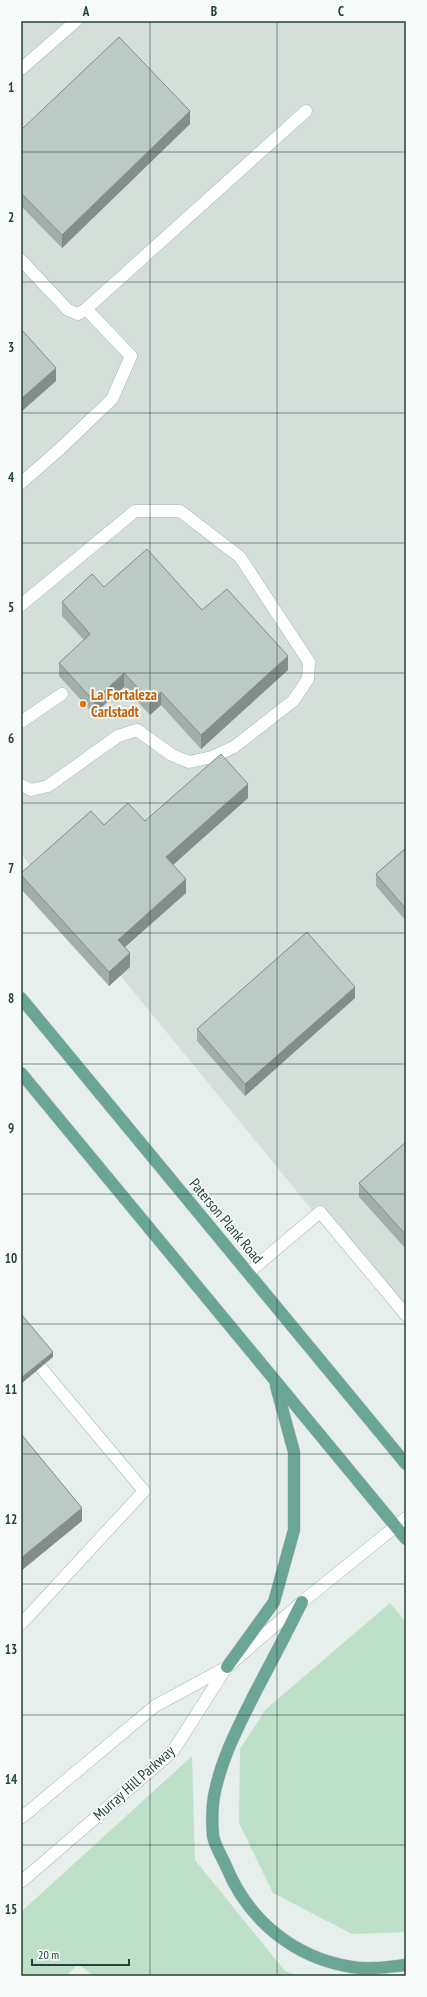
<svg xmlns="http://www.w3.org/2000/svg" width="427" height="1997" viewBox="0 0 427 1997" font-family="'PT Sans Narrow',sans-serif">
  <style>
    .built { fill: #d4dfda }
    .green { fill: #bfe0c8 }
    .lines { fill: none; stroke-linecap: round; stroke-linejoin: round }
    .service-casing { stroke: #a8b8b2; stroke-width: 13 }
    .minor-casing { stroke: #a8b8b2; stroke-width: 13 }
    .primary-casing { stroke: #c2cac8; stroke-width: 13 }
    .service { stroke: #fff; stroke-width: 12 }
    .minor { stroke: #fff; stroke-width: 12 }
    .primary { stroke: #6aa596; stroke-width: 12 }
    .wall { fill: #a1aea9 }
    .shaded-wall { fill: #838d89 }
    .building { fill: #bbcac4; stroke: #838d89 }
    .grid { fill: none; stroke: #24423a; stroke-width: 1; stroke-opacity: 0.55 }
    .food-dot { fill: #e8710a; stroke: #f7fbf9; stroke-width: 1.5 }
    .labels { text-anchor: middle; stroke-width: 3.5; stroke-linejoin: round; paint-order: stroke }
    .food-label { font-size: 15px; font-weight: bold; fill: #c56008; stroke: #f7fbf9; text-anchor: start }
    .street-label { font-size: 15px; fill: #24423a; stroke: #f7fbf9 }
    .neatline { fill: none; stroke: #24423a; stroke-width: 1.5 }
    .grid-label { font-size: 13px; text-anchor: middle; font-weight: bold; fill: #24423a }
  </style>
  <rect width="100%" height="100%" fill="#e6efeb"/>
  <path class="built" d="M21,21H406V1325L21,854Z"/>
  <path class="green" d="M390,1603L406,1622V1932L352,1934L273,1893L239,1823L240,1749L266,1709Z
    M192,1756L195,1860L285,1971L301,1976H94L78,1964L66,1976H21V1912Z"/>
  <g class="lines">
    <defs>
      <path id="service" d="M21,260L68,310L78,314L86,309L306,111
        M21,483L62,447L112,399L131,356L86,309
        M21,605L135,511H180L240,557L309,662L308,679L293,701L234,747L212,757L189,762L172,755L137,730L118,736L48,786L31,790L21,785
        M21,722L62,694
        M248,1273L320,1212L406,1315
        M21,1344L144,1491L21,1624"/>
      <path id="minor" d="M21,69L76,21
        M21,1818L155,1706L227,1667L302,1602L406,1518
        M21,1882L173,1751L226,1668"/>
      <path id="primary" d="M21,998L406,1464
        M21,1073L406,1539
        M302,1602C287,1632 271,1663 255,1693C238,1727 221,1759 214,1796C212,1808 212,1824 213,1836C215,1846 222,1857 226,1866C248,1920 294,1958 352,1967C370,1970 388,1967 406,1965
        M227,1667L274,1602L294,1530V1452L276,1386"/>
    </defs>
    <use href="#service" class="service-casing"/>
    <use href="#minor" class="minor-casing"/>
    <use href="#primary" class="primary-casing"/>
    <use href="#service" class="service"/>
    <use href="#minor" class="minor"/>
    <use href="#primary" class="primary"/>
  </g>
  <path class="wall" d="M190,124L62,248L21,206V130Z
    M104,587L202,610L288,670L201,749L161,705L150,715L124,687L94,714L59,676V663L84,640L62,616V602Z
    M248,798L173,865L186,893L125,947L130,967L109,986L21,889V873L104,825L145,821Z
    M406,848V921L376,886V874Z
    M355,998L245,1096L197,1041V1029Z
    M406,1142V1249L359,1197V1183Z"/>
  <path class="shaded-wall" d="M190,111V124L62,248V235Z
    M56,368V381L21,412V399Z
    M288,656V670L201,749V735Z
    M124,673V687L94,714V701Z
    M161,692V705L150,715V701Z
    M248,784V798L166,871V857Z
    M186,879V893L118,953V940Z
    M130,953V967L109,986V972Z
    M355,987V998L245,1096V1084Z
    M53,1352V1357L21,1384V1378Z
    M82,1508V1521L21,1571V1558Z"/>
  <path class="building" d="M119,37L190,111L62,235L21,193V130Z
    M21,329L56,368L21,399Z
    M147,549L202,610L227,589L288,656L201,735L161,692L150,701L124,673L94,701L59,663L90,634L62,602L92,574L104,587Z
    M221,754L248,784L166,857L186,879L118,940L130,953L109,972L21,875V873L91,811L104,825L128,803L145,821Z
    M406,848V909L376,874Z
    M307,932L355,987L245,1084L197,1029Z
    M406,1142V1235L359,1183Z
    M21,1314L53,1352L21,1378Z
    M21,1434L82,1508L21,1558Z"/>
  <path class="grid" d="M150,21V1976M277,21V1976M21,152H406M21,282H406M21,413H406M21,543H406M21,673H406M21,803H406M21,933H406M21,1064H406M21,1194H406M21,1324H406M21,1454H406M21,1584H406M21,1715H406M21,1845H406"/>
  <circle class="food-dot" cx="83" cy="704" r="4"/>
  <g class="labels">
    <g class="food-label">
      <text x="91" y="700">La Fortaleza<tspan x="91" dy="17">Carlstadt</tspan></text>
    </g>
    <g class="street-label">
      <text transform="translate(226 1221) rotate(50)" y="5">Paterson Plank Road</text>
      <text transform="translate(134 1783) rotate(-42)" y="5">Murray Hill Parkway</text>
    </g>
  </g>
  <rect width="427" height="1997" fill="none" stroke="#f7fbf9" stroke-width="44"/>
  <path d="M32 1959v6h97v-6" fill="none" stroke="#24423a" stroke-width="2"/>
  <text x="38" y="1959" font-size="12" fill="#24423a" stroke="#f7fbf9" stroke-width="3" paint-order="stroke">20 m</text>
  <rect x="22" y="22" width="383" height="1953" class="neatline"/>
  <g class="grid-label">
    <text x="86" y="16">A</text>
    <text x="214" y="16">B</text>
    <text x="341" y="16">C</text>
    <text x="11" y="92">1</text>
    <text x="11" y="222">2</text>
    <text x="11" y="352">3</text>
    <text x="11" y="482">4</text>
    <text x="11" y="612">5</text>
    <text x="11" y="743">6</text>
    <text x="11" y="873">7</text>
    <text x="11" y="1003">8</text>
    <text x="11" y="1133">9</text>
    <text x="11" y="1263">10</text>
    <text x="11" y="1394">11</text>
    <text x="11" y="1524">12</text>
    <text x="11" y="1654">13</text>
    <text x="11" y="1784">14</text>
    <text x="11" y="1914">15</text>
  </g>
</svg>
